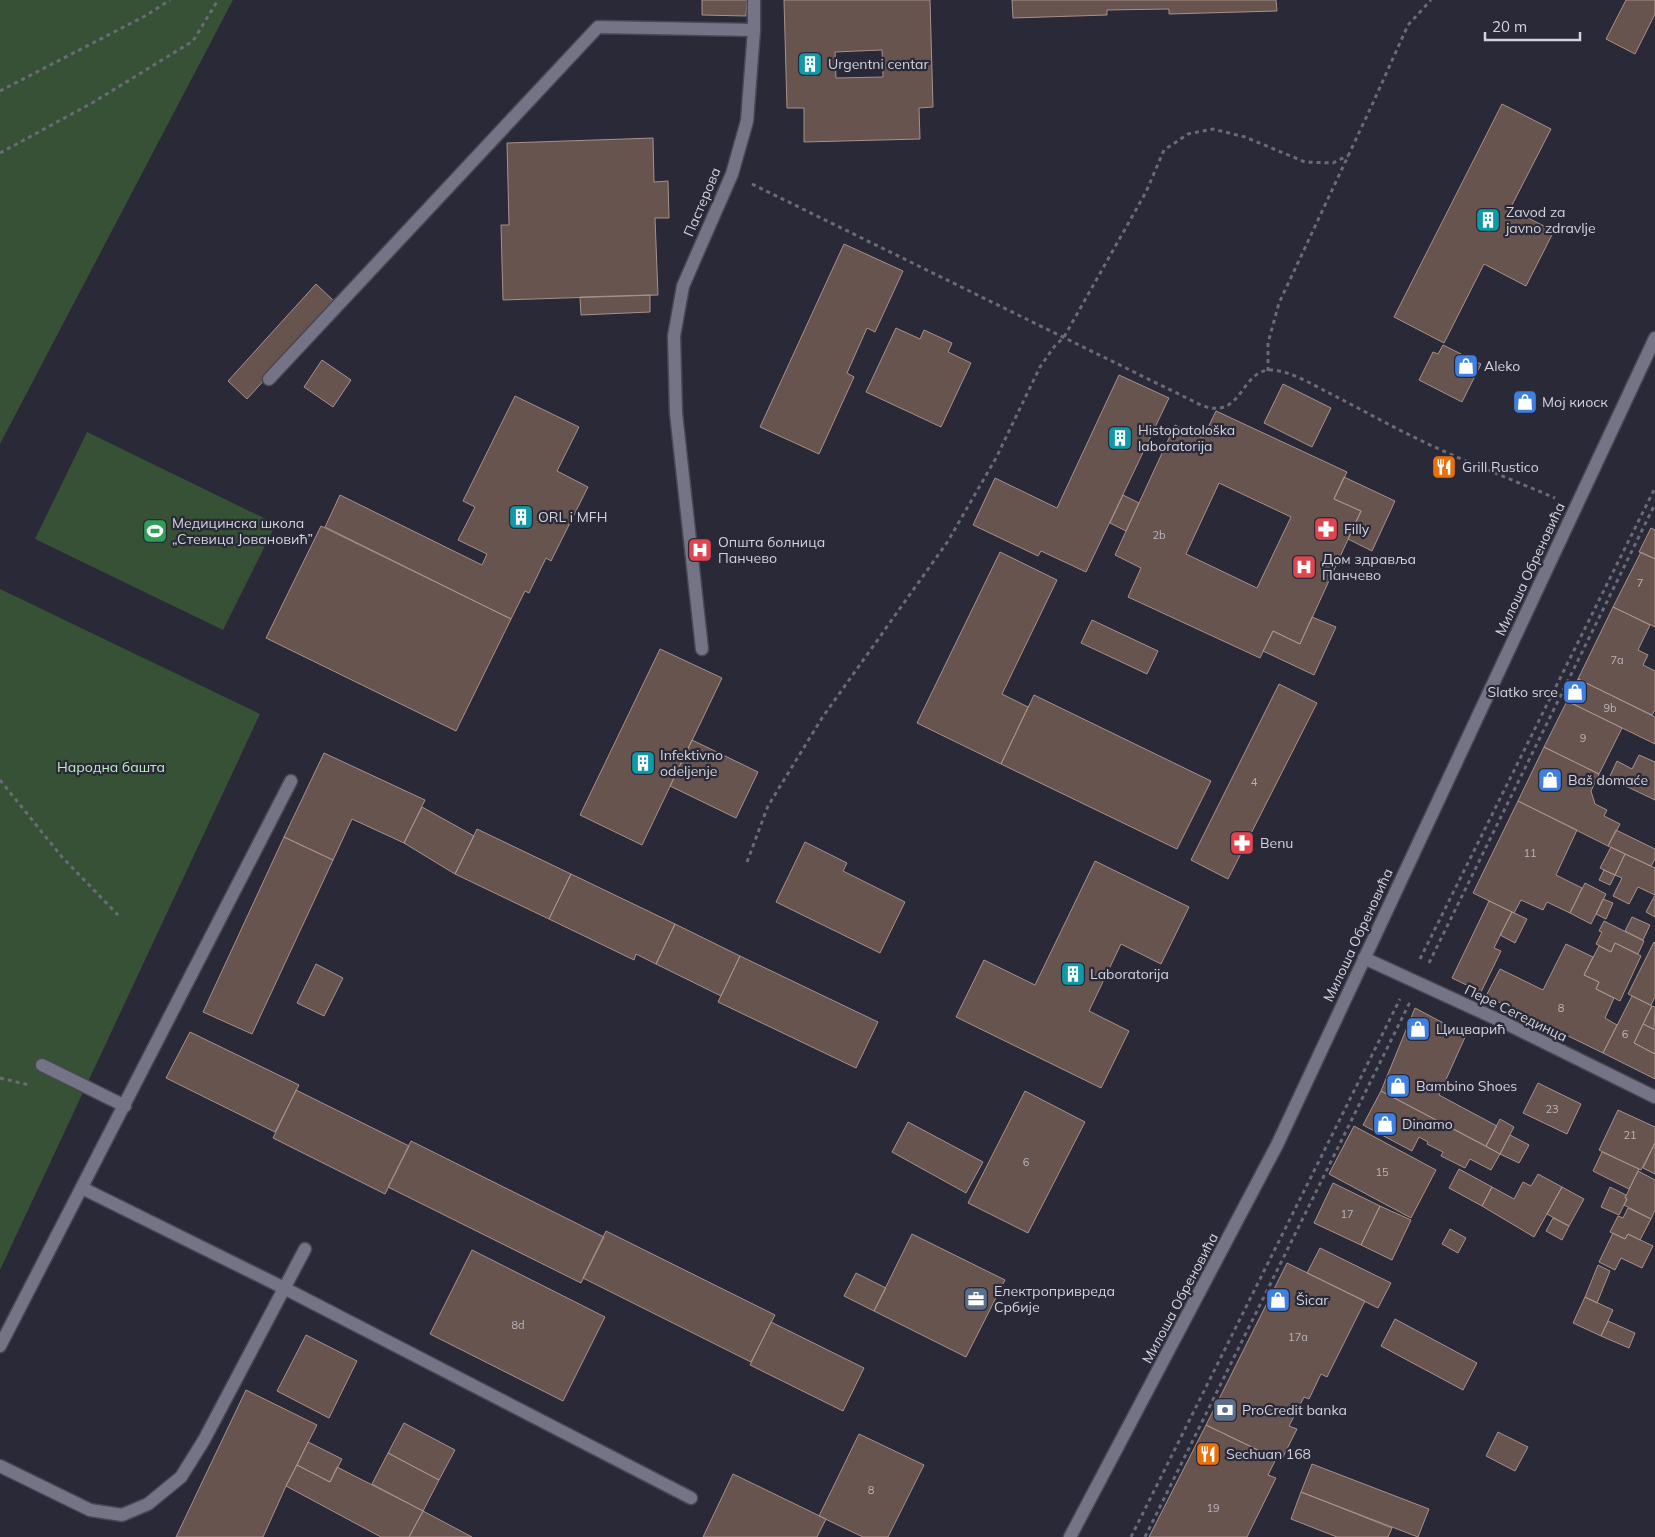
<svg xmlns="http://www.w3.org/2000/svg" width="1655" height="1537" viewBox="0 0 1655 1537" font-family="Mulish,sans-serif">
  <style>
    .green { fill: #365135 }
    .building { fill: #68544f; stroke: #a7918a; fill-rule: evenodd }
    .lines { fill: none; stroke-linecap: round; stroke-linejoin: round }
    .minor-casing { stroke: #484754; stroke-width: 15 }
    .path { stroke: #6b6b78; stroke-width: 3; stroke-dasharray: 4 4; stroke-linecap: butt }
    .minor { stroke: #757487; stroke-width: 12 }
    .labels { text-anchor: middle; stroke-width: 4.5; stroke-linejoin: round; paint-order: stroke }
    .number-label { font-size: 11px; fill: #b8b3ba }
    .poi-label { font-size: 14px; fill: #d3d3dd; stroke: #292938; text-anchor: start }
    .street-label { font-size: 14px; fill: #d3d3dd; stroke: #292938 }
    .park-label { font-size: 14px; fill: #bbf0b9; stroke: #292938 }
  </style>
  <rect width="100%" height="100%" fill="#292938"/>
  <path class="green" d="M0,0H233L0,444Z
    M87,432L276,524L223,630L35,539Z
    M0,589L260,714L0,1270Z"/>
  <path class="building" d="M702,0H747L746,16L702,15Z
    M784,0H930L933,107L919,108L920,139L804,142V108H787ZM882,50L883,77L836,78L835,52Z
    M1012,0H1276L1277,11L1169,14V9L1107,10V15L1013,18Z
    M1626,0H1655V14L1635,54L1606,39Z
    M1502,104L1551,129L1510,209L1554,231L1526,286L1484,264L1444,343L1394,317Z
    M653,138L654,182L668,181L669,218H655L658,295L503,300L501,225H509L507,143Z
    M844,244L903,271L875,332L867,328L847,373L854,377L819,454L760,427Z
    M316,284L335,302L247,399L228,381Z
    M650,295V312L581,315L580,297Z
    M896,328L920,339L924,330L952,343L948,352L971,363L941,427L866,392Z
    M1443,345L1481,364L1462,402L1419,380L1433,352L1438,354Z
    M322,360L351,380L333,407L304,387Z
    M1119,375L1169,398L1086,572L1041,551L1038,556L973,525L995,478L1057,508Z
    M1283,384L1331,408L1312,447L1264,423Z
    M515,396L579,427L557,471L588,487L551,561L546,558L529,593L525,591L511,619L325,527L340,495L482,565L487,554L458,540L475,507L463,501Z
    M1216,411L1347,472L1334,499L1361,511L1300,644L1273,631L1260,658L1128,597L1141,568L1115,555L1175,425L1203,438ZM1219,483L1291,517L1257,588L1186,554Z
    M1344,477L1395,501L1372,551L1348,539L1361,511L1334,499Z
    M1123,495L1139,503L1126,531L1110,523Z
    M321,526L511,619L456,731L266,638Z
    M1651,528L1655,530V559L1639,552Z
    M1000,552L1057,580L1002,694L1028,707L1001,764L917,723Z
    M1641,552L1655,559V627L1613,607Z
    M1613,607L1650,625L1638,650L1648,655L1643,665L1655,671V710L1652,715L1578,679Z
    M1312,617L1336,627L1314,675L1263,651L1273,631L1300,644Z
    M1092,620L1158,651L1147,674L1081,643Z
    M660,649L722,678L642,845L580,815Z
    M1578,679L1655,717V744L1567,701Z
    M1279,684L1317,703L1228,879L1191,860Z
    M1034,695L1211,781L1177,849L1001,764Z
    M1567,701L1622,728L1599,774L1544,747Z
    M692,740L758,772L736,818L670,786Z
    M1544,747L1599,774L1591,791L1595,804L1607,810L1604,816L1620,824L1608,846L1518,801Z
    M324,753L425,800L404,843L352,819L333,860L284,837Z
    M1639,755L1655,762V800L1609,778L1617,761L1632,769Z
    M1518,801L1577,830L1556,875L1582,888L1570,913L1547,902L1543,910L1521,900L1514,913L1473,893Z
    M422,807L474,836L455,874L404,843Z
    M477,829L571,874L549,919L455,874Z
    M1616,830L1655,849V859L1651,866L1608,846Z
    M284,837L333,860L252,1034L203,1012Z
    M805,842L847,863L843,871L905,902L880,953L776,902Z
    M1611,847L1625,854L1615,875L1600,868Z
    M1625,854L1655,868V917L1646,912L1655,895L1638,887L1629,904L1613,896L1622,878L1615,875Z
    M1095,861L1189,907L1161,964L1121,944L1089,1011L1129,1031L1101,1088L956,1017L984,960L1035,985Z
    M1604,870L1615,875L1610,885L1599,880Z
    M571,874L675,924L656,964L636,954L634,960L549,919Z
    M1585,883L1606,894L1591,924L1570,913Z
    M1603,899L1613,903L1606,919L1596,914Z
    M1489,901L1512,912L1494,948L1501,951L1481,992L1452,978Z
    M1512,912L1527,919L1515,943L1500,935Z
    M1632,917L1650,925L1643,940L1625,931Z
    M1604,921L1644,941L1638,954L1615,943L1611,952L1596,944L1602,932L1599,931Z
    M675,924L740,956L721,996L656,964Z
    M1654,942L1655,943V997L1651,1005L1628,994Z
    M1615,943L1641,956L1620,1001L1596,989L1599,982L1584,975L1599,946L1611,952Z
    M1566,944L1593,957L1584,975L1599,982L1596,989L1614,998L1605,1018L1617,1025L1603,1053L1486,996L1500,969L1543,990Z
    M740,956L878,1022L856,1068L718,1002Z
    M316,964L343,978L324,1016L297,1003Z
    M1632,996L1652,1006L1634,1043L1655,1054V1079L1603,1053Z
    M1652,1006L1655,1007L1654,1029L1643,1024Z
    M1415,1008L1466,1035L1439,1095L1497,1126L1486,1146L1381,1091Z
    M1643,1024L1655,1030V1054L1634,1043Z
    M190,1032L299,1085L275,1132L166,1078Z
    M1538,1083L1581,1104L1567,1134L1523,1113Z
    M296,1090L409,1146L385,1194L273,1138Z
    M1025,1091L1085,1122L1028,1233L968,1203Z
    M1381,1091L1500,1154L1491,1170L1470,1159L1465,1168L1441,1156L1443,1152L1427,1144L1428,1142L1419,1137L1412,1151L1363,1125Z
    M1618,1110L1655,1127V1143L1641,1170L1599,1150Z
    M1500,1119L1514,1127L1500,1154L1486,1146Z
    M908,1122L983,1162L966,1193L892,1152Z
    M1354,1126L1436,1170L1411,1218L1329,1174Z
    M1510,1135L1529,1145L1519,1163L1500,1154Z
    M411,1141L604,1237L581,1283L388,1187Z
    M1655,1143V1174L1643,1168Z
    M1602,1152L1639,1169L1629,1189L1593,1171Z
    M1459,1169L1492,1187L1482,1206L1449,1188Z
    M1638,1171L1655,1180V1210L1651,1219L1624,1205L1627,1199L1625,1198Z
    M1538,1174L1562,1187L1534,1237L1482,1206L1492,1187L1514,1199L1523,1182L1531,1186Z
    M1333,1183L1380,1206L1361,1245L1314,1223Z
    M1562,1187L1584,1199L1569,1226L1547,1214Z
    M1610,1187L1626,1195L1625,1198L1627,1199L1619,1215L1601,1207Z
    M1380,1206L1411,1220L1392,1260L1361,1245Z
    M1628,1208L1651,1219L1640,1240L1628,1234L1625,1239L1610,1232L1618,1216L1623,1218Z
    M1553,1218L1569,1226L1562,1240L1546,1231Z
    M1450,1229L1466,1238L1458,1253L1442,1244Z
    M606,1231L775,1315L751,1362L583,1278Z
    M1613,1233L1625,1239L1628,1234L1653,1246L1642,1268L1621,1258L1615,1270L1599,1262Z
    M912,1234L1005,1280L966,1357L874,1311Z
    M1320,1248L1391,1283L1378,1308L1307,1273Z
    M472,1250L605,1317L563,1401L430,1334Z
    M1287,1263L1365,1301L1327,1377L1321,1374L1309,1399L1304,1397L1289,1426L1297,1429L1281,1461L1206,1425Z
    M1598,1265L1610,1271L1597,1303L1585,1297Z
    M856,1273L886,1288L874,1311L844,1296Z
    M1585,1297L1613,1310L1601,1336L1573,1323Z
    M1395,1319L1477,1363L1463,1390L1381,1346Z
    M1608,1321L1635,1333L1629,1348L1601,1336Z
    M771,1322L864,1368L843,1411L750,1365Z
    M306,1335L357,1361L329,1418L277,1391Z
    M246,1390L317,1425L286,1486L263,1537H176Z
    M404,1423L455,1450L439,1480L388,1453Z
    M1206,1425L1276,1459L1268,1475L1276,1478L1247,1537H1149Z
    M1498,1432L1528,1447L1515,1471L1486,1456Z
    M859,1434L924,1465L888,1537H863L819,1516Z
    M308,1442L342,1459L330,1482L297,1465Z
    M388,1453L439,1480L423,1511L372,1484Z
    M1312,1464L1429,1509L1418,1537L1301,1492Z
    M297,1465L330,1482L337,1467L423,1511L409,1537H381L286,1486Z
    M733,1474L826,1519L817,1537H703Z
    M1301,1492L1392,1528L1388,1537H1337L1291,1519Z
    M423,1511L472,1537H409Z"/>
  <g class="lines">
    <defs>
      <path id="minor" d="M269,379L598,27L754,30
        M702,649L676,413L674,336L683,286L732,174L747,121L754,30V0
        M1364,958L1501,1021L1655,1097
        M42,1065L125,1106
        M82,1188L284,1288L691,1498
        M0,1346L291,781
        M0,1466L90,1510L122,1515L148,1504L181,1477L204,1440L305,1249
        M1070,1537L1277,1145L1655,338"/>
    </defs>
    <use href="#minor" class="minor-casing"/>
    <path class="path" d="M0,91L145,16L170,0
      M0,153L92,103L193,41L218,0
      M752,184L1203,406C1244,420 1240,367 1274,370C1291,372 1312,384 1327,392C1359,408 1390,426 1422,441C1465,462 1511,479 1555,498
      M1268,371V343L1279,303L1372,105L1408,25L1431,0
      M0,780L62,857L118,915
      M747,862L768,806L822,718L948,541L996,458L1040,367L1054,347L1064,337L1146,192L1164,150L1188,134L1213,129L1245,137L1305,162L1333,163L1349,155
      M1420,959L1655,488
      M1429,963L1655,504
      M0,1078L29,1085
      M1131,1537L1400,999
      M1145,1537L1410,1002"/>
    <use href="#minor" class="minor"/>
  </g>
  <defs>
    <symbol id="building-square" viewBox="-11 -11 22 22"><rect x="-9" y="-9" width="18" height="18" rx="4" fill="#0f9aa8" stroke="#292938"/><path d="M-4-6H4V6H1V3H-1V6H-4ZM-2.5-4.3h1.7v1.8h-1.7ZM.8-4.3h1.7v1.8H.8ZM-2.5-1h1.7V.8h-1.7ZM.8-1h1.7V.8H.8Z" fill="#fff"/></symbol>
    <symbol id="shop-square" viewBox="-11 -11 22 22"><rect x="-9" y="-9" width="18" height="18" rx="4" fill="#3f7fe0" stroke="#292938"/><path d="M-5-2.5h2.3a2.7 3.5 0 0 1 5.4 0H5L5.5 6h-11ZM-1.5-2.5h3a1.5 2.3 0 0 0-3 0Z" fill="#fff"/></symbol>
    <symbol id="restaurant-square" viewBox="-11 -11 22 22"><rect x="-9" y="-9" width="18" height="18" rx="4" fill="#e8710a" stroke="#292938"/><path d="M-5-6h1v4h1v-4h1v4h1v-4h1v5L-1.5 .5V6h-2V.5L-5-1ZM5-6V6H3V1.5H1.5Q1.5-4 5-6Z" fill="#fff"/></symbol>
    <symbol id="pharmacy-square" viewBox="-11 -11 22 22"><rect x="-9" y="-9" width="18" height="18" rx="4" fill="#e0444e" stroke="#292938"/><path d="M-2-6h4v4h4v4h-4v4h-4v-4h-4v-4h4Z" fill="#fff"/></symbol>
    <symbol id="stadium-square" viewBox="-11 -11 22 22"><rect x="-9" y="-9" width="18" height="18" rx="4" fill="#2e9e5b" stroke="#292938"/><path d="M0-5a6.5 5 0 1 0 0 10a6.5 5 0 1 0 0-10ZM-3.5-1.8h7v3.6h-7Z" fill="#fff"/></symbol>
    <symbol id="hospital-square" viewBox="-11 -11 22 22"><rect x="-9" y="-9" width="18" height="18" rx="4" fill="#e0444e" stroke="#292938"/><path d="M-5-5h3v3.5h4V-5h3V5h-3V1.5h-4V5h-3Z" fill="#fff"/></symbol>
    <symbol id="office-square" viewBox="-11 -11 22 22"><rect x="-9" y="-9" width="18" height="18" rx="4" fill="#5c6f8a" stroke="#292938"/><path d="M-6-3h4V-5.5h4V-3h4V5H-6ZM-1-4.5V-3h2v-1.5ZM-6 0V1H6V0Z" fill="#fff"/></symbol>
    <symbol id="bank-square" viewBox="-11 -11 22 22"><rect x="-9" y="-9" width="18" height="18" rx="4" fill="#5c6f8a" stroke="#292938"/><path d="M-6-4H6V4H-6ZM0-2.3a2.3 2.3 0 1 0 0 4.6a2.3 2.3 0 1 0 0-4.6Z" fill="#fff"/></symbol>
  </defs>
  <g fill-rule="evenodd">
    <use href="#building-square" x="796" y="50" width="28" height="28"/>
    <use href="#building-square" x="1474" y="206" width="28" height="28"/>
    <use href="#shop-square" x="1452" y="352" width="28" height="28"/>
    <use href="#shop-square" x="1511" y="388" width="28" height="28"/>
    <use href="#building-square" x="1106" y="424" width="28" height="28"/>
    <use href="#restaurant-square" x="1430" y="453" width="28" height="28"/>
    <use href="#building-square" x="507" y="503" width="28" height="28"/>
    <use href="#pharmacy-square" x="1312" y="515" width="28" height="28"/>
    <use href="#stadium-square" x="141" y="517" width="28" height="28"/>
    <use href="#hospital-square" x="686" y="536" width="28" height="28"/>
    <use href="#hospital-square" x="1290" y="553" width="28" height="28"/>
    <use href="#shop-square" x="1561" y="678" width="28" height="28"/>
    <use href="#building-square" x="629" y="749" width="28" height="28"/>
    <use href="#shop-square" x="1536" y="766" width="28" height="28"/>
    <use href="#pharmacy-square" x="1228" y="829" width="28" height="28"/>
    <use href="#building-square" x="1059" y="960" width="28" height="28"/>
    <use href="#shop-square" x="1404" y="1015" width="28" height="28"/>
    <use href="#shop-square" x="1384" y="1072" width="28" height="28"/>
    <use href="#shop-square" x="1371" y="1110" width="28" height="28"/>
    <use href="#office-square" x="962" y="1285" width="28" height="28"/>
    <use href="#shop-square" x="1264" y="1286" width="28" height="28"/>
    <use href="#bank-square" x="1211" y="1396" width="28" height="28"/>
    <use href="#restaurant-square" x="1194" y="1440" width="28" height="28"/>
  </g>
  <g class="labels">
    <g class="number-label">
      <text x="1159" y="539">2b</text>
      <text x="1640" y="587">7</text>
      <text x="1617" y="664">7a</text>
      <text x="1610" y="712">9b</text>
      <text x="1583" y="742">9</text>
      <text x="1254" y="786">4</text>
      <text x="1530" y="857">11</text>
      <text x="1561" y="1012">8</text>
      <text x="1625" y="1038">6</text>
      <text x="1552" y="1113">23</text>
      <text x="1630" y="1139">21</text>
      <text x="1026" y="1166">6</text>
      <text x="1382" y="1176">15</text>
      <text x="1347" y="1218">17</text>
      <text x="518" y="1329">8d</text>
      <text x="1298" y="1341">17a</text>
      <text x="871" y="1494">8</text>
      <text x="1213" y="1512">19</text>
    </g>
    <g class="poi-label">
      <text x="828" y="69">Urgentni centar</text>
      <text x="1506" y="217">Zavod za<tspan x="1506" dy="16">javno zdravlje</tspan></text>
      <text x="1484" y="371">Aleko</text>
      <text x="1542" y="407">Мој киоск</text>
      <text x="1138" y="435">Histopatološka<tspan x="1138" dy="16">laboratorija</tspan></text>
      <text x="1462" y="472">Grill Rustico</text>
      <text x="538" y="522">ORL i MFH</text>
      <text x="172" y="528">Медицинска школа<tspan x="172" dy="16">„Стевица Јовановић”</tspan></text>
      <text x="1344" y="534">Filly</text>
      <text x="718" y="547">Општа болница<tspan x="718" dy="16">Панчево</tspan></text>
      <text x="1322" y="564">Дом здравља<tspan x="1322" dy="16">Панчево</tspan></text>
      <text x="1558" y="697" text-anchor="end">Slatko srce</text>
      <text x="660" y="760">Infektivno<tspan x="660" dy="16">odeljenje</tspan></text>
      <text x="1568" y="785">Baš domaće</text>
      <text x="1260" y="848">Benu</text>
      <text x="1090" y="979">Laboratorija</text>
      <text x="1436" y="1034">Цицварић</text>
      <text x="1416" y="1091">Bambino Shoes</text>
      <text x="1402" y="1129">Dinamo</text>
      <text x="994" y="1296">Електропривреда<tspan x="994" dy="16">Србије</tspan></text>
      <text x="1296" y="1305">Šicar</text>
      <text x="1242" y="1415">ProCredit banka</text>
      <text x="1226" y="1459">Sechuan 168</text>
    </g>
    <g class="street-label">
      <text transform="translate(702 202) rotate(-67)" y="5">Пастерова</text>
      <text transform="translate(1530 569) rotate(-65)" y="5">Милоша Обреновића</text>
      <text transform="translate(1358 935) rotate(-65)" y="5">Милоша Обреновића</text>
      <text transform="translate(1516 1013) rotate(26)" y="5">Пере Сегединца</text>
      <text transform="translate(1180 1298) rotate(-62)" y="5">Милоша Обреновића</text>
    </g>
    <g class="park-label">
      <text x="111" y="772">Народна башта</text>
    </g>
  </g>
  <path d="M1485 32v8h95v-8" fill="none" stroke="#d3d3dd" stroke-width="2.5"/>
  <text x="1492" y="32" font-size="15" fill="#d3d3dd" stroke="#292938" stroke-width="4" paint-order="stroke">20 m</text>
</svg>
